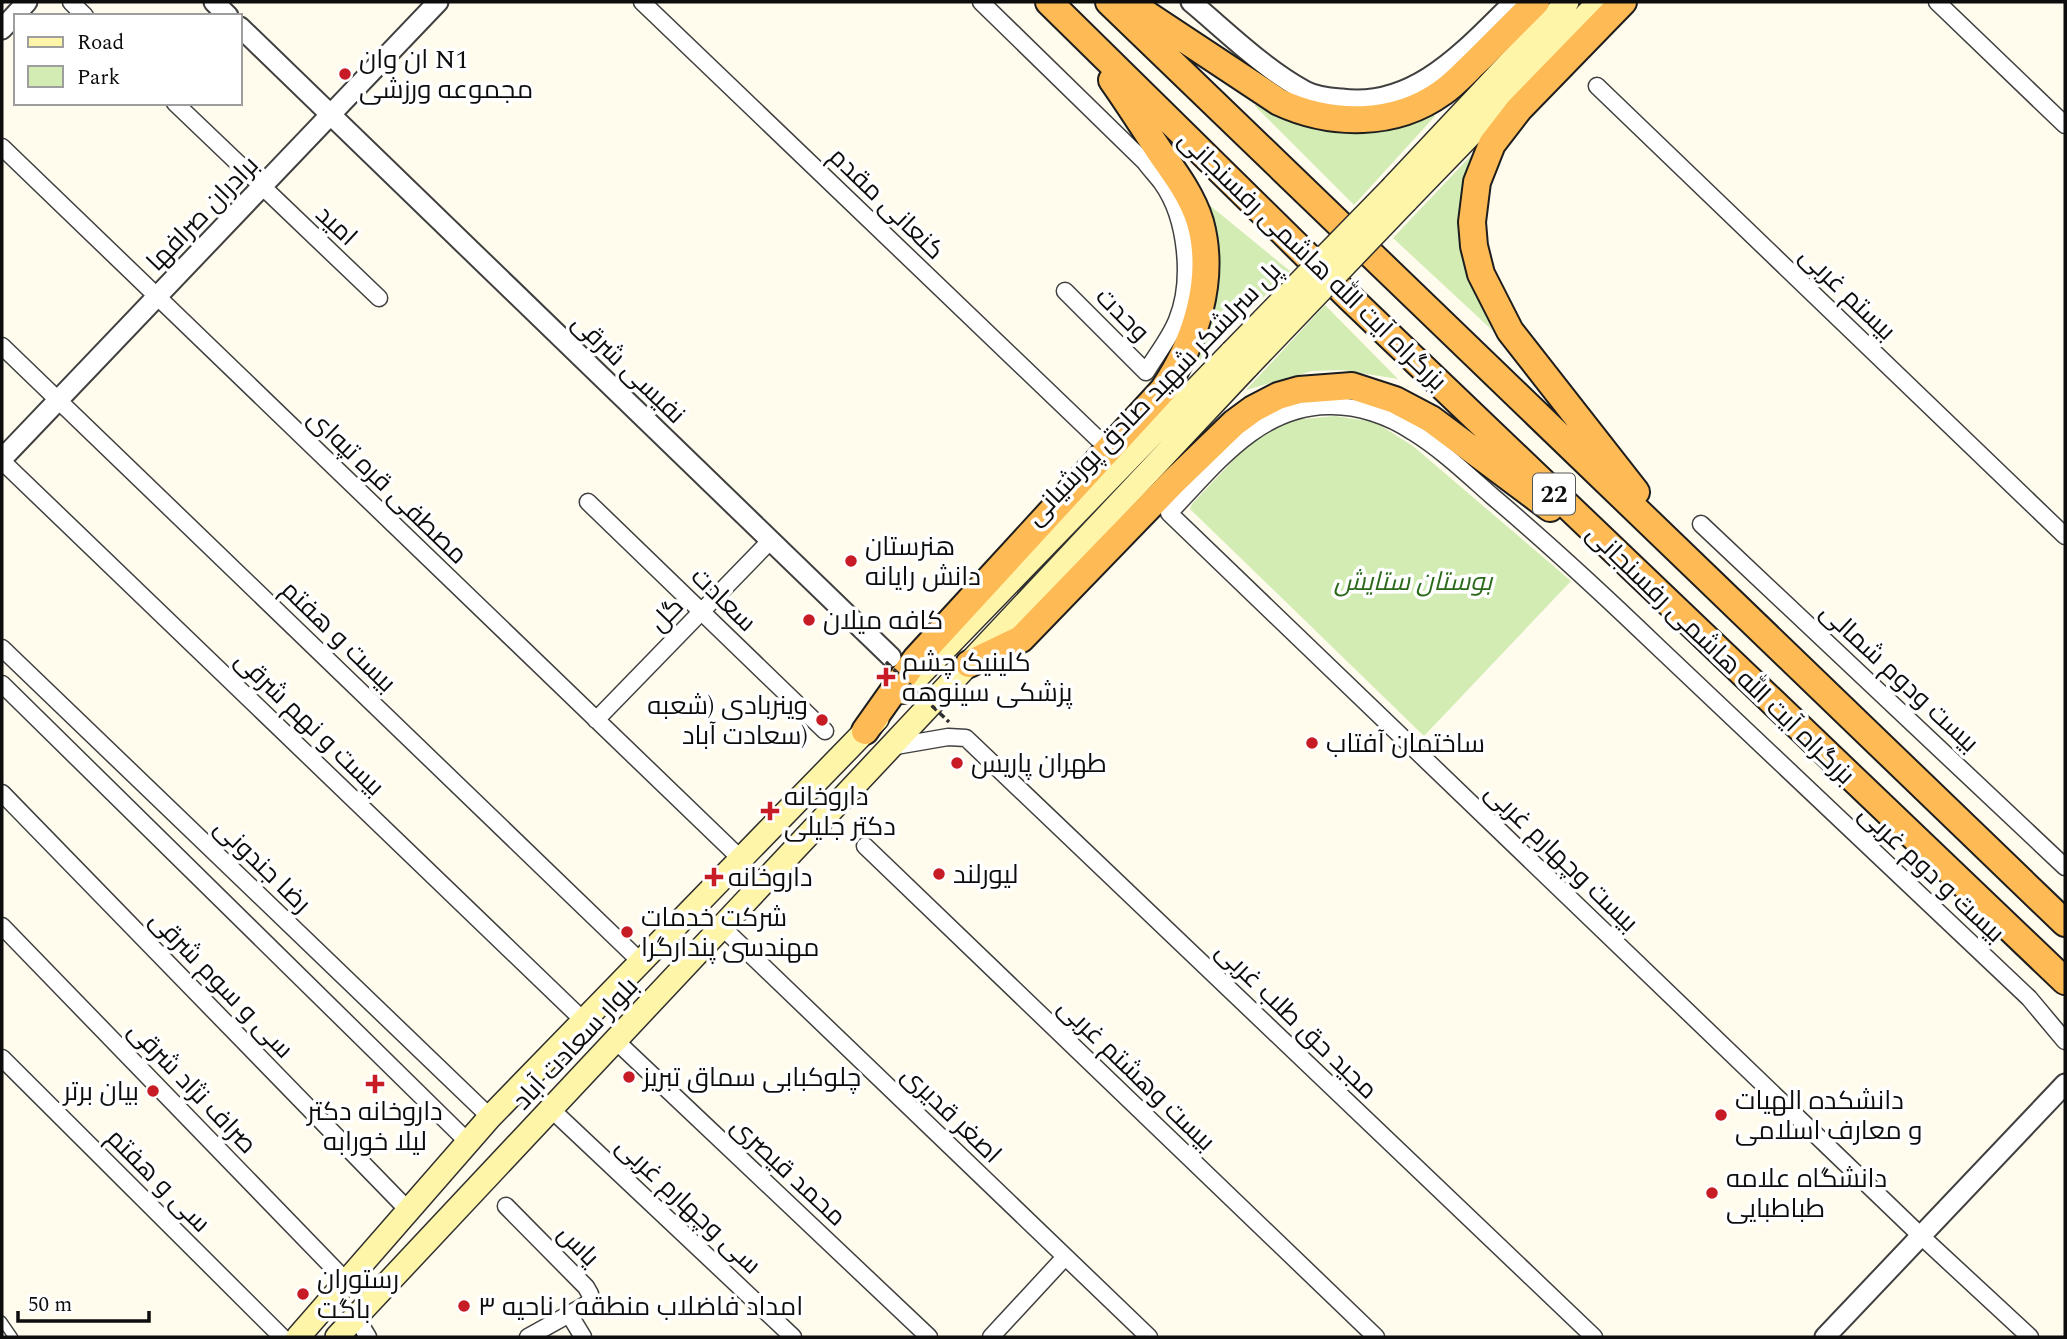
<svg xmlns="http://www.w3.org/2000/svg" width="2067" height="1339" viewBox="0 0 2067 1339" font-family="Spectral,Cairo,serif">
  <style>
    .green { fill: #d2ecb4 }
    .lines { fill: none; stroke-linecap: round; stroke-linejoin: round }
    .service-casing { stroke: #404040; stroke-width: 11 }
    .minor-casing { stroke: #404040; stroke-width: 19 }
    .tertiary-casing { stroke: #404040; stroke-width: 23 }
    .secondary-casing { stroke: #2f2f2f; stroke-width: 26 }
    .trunk-casing { stroke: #1e1e1e; stroke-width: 30 }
    .service { stroke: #fff; stroke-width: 8 }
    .minor { stroke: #fff; stroke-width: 16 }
    .tertiary { stroke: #fff; stroke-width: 19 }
    .secondary { stroke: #fff5a8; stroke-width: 23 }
    .trunk { stroke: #feba54; stroke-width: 26 }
    .secondary-bridge-casing { stroke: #2f2f2f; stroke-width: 26; stroke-linecap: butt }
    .path-bridge { stroke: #2f2f2f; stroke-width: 3.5; stroke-dasharray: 7 3.5; stroke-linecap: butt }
    .secondary-bridge { stroke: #fff5a8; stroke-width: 23 }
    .poi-dot { fill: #c71c25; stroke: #fff; stroke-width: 2.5 }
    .labels { text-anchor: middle; stroke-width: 7; stroke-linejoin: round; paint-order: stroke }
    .shield { fill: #fff; stroke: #565656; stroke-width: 2 }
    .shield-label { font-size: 24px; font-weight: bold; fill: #0d0d0d }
    .poi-label { font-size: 26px; fill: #0d0d0d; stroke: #fff; text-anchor: start }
    .street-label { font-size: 26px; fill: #0d0d0d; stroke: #fff }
    .park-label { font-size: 26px; font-style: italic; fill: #2a6919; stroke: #fff }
  </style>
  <rect width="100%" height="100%" fill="#fffbed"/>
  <path class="green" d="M1254,105C1274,105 1292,119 1311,126C1352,140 1390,122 1429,110L1435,116L1354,205Z
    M1479,147L1472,285L1492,330L1393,238Z
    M1202,199L1290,271L1188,372Z
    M1325,305L1398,379L1342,370L1312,371L1246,390Z
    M1335,416L1375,422L1413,446L1571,581L1424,736L1190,509L1192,504L1254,438L1292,420Z"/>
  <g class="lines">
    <defs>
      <path id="service" d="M2,1321L13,1337"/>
      <path id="minor" d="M71,2L85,16
        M642,2L1098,439
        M981,2L1145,162C1150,169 1157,176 1162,183C1187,218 1193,281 1177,320C1170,338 1156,355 1146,372L1065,291
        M1937,2L2065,125
        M1597,86L2065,536
        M175,103L379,298
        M2,147L741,859
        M2,346L641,962
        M2,461L584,1021
        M588,502L825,731
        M1701,524L2065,867
        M2,648L490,1117
        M2,684L468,1142
        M596,720L770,541
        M890,747L948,737L966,738L1594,1337
        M2,793L408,1210
        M865,846L1376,1337
        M2,926L348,1283
        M722,927L1149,1337
        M615,1040L929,1337
        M2,1058L282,1337
        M551,1109L793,1337
        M506,1206L586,1287L590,1294V1302L582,1307L528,1337
        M569,1314L583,1337
        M356,1317L368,1337
        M991,1337L1065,1257
        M2030,1337L1921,1236L1169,513C1214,467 1257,407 1328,406C1358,405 1389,416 1413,432C1442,450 1467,474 1492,496C1550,545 1605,596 1659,648C1783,765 1906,882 2029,998L2065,1041"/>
      <path id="tertiary" d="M214,2L228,16
        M1191,2C1227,32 1263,68 1305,91C1316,97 1329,98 1341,99C1414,109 1465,50 1512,4
        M240,27L891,657
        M2,29L27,2
        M2,459L438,2
        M1825,1337L2065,1084"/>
      <path id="secondary" d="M1393,187L1567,2
        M1406,201L1599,2
        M903,692L1232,352
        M298,1337L490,1117L877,719
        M337,1337L1248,366"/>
      <path id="trunk" d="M1049,2L1350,298L2065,981
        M1109,2L2065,923
        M1128,2L1279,102C1331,126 1395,127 1443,92C1456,83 1467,70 1479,59C1498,40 1517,21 1536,2
        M1623,2L1519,109L1492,144L1477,182L1472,222L1474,246L1481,274L1510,331L1636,492
        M969,664L1021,639L1172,483L1234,423L1253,409L1278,396L1299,390L1352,386L1395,400L1431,419L1550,508
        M865,731L916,659L1163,390C1195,343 1216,280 1200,222C1192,196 1175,173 1160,152C1144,128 1129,104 1112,80"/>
    </defs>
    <use href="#service" class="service-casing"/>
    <use href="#minor" class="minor-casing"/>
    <use href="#tertiary" class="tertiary-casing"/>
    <use href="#secondary" class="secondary-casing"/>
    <use href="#trunk" class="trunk-casing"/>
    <use href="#service" class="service"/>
    <use href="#minor" class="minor"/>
    <use href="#tertiary" class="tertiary"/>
    <use href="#secondary" class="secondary"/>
    <use href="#trunk" class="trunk"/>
    <defs>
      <path id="secondary-bridge" d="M1232,352L1393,187
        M1248,366L1406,201"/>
    </defs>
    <use href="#secondary-bridge" class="secondary-bridge-casing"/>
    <path class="path-bridge" d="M886,662L949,722"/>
    <use href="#secondary-bridge" class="secondary-bridge"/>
  </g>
  <g class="poi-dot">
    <circle cx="345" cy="74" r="7"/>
    <circle cx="851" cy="561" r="7"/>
    <circle cx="809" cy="620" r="7"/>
    <path d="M882.5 666.5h7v7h7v7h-7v7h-7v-7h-7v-7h7z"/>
    <circle cx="822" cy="720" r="7"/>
    <circle cx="1312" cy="743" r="7"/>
    <circle cx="957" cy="763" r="7"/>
    <path d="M766.5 800.5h7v7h7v7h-7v7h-7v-7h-7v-7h7z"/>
    <circle cx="939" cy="874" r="7"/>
    <path d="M710.5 866.5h7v7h7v7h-7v7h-7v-7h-7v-7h7z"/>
    <circle cx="627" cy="932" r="7"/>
    <circle cx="629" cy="1077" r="7"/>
    <path d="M371.5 1073.5h7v7h7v7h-7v7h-7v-7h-7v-7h7z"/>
    <circle cx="153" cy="1091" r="7"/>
    <circle cx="1721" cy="1115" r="7"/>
    <circle cx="1712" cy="1193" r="7"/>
    <circle cx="303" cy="1294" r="7"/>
    <circle cx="464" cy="1306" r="7"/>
  </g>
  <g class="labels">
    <rect class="shield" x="1533" y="473.5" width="42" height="41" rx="5"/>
    <g class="shield-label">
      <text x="1554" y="502">22</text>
    </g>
    <g class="poi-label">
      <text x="359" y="68">ان وان N1<tspan x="359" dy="30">مجموعه ورزشی</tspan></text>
      <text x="865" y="555">هنرستان<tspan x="865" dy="30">دانش رایانه</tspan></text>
      <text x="823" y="629">کافه میلان</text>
      <text x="902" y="671">کلینیک چشم<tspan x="902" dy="30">پزشکی سینوهه</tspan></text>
      <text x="808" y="714" text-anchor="end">وینربادی (شعبه<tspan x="808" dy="30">سعادت آباد)</tspan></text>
      <text x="1326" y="752">ساختمان آفتاب</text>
      <text x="971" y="772">طهران پاریس</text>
      <text x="784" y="805">داروخانه<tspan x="784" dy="30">دکتر جلیلی</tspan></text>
      <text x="953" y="883">لیورلند</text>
      <text x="728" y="886">داروخانه</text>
      <text x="641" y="926">شرکت خدمات<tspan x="641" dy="30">مهندسى پندارگرا</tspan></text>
      <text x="643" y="1086">چلوکبابی سماق تبریز</text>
      <text x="139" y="1100" text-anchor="end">بیان برتر</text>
      <text x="1735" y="1109">دانشکده الهیات<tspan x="1735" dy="30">و معارف اسلامی</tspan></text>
      <text x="375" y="1120" text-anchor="middle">داروخانه دکتر<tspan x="375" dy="30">لیلا خورابه</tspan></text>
      <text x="1726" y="1187">دانشگاه علامه<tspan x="1726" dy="30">طباطبایی</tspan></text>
      <text x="317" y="1288">رستوران<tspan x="317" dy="30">باگت</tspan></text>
      <text x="478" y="1315">امداد فاضلاب منطقه ۱ ناحیه ۳</text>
    </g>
    <g class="street-label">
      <text transform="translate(887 203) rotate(44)" y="9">کنعانی مقدم</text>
      <text transform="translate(202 213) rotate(-46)" y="9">برادران صرافها</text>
      <text transform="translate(337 225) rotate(43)" y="9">امید</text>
      <text transform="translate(1313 260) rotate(44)" y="9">بزرگراه آیت الله هاشمی رفسنجانی</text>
      <text transform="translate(1848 293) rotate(44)" y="9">بیستم غربی</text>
      <text transform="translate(1123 314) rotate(45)" y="9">وحدت</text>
      <text transform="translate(629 368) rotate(44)" y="9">نفیسی شرقی</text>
      <text transform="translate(1153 393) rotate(-46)" y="9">پل سرلشکر شهید صادق پورشیانی</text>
      <text transform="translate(388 486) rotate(44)" y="9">مصطفی قره تپه‌ای</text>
      <text transform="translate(724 599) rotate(44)" y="9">سعادت</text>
      <text transform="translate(666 614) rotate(-46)" y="9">گل</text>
      <text transform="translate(339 636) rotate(44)" y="9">بیست و هفتم</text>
      <text transform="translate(1721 654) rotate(44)" y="9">بزرگراه آیت الله هاشمی رفسنجانی</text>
      <text transform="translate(1900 677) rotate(43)" y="9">بیست ودوم شمالی</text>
      <text transform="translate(310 723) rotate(44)" y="9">بیست و نهم شرقی</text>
      <text transform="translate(1562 857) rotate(44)" y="9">بیست وچهارم غربی</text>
      <text transform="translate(263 865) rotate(44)" y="9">رضا جندونی</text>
      <text transform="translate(1932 873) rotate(43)" y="9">بیست و دوم غربی</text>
      <text transform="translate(222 984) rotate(46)" y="9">سی و سوم شرقی</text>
      <text transform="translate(1297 1020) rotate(44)" y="9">مجید حق طلب غربی</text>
      <text transform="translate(575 1043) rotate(-47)" y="9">بلوار سعادت آباد</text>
      <text transform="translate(1137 1074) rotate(44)" y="9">بیست وهشتم غربی</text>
      <text transform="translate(193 1087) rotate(46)" y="9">صراف‌ نژاد شرقی</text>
      <text transform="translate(952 1114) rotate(44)" y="9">اصغر قدیری</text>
      <text transform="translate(789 1171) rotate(43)" y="9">محمد قیصری</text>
      <text transform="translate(159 1180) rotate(45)" y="9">سی و هفتم</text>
      <text transform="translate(689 1205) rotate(43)" y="9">سی وچهارم غربی</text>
      <text transform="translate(579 1245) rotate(46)" y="9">یاس</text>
    </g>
    <g class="park-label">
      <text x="1413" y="590">بوستان ستایش</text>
    </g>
  </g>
  <rect width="2067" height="1339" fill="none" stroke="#0d0d0d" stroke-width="7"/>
  <rect x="14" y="14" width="228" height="91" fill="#ffffff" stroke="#9e9e9e" stroke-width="2"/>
  <rect x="28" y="37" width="35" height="10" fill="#fff5a8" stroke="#9e9e9e" stroke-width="2"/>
  <text x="77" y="49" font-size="21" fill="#0d0d0d">Road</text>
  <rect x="28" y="66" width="35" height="21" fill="#d2ecb4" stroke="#9e9e9e" stroke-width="2"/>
  <text x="77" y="84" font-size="21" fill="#0d0d0d">Park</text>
  <path d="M18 1311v10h131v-10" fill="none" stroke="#0d0d0d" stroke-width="3.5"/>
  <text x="28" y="1311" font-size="21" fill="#0d0d0d" stroke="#ffffff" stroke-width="5" paint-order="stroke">50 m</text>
</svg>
